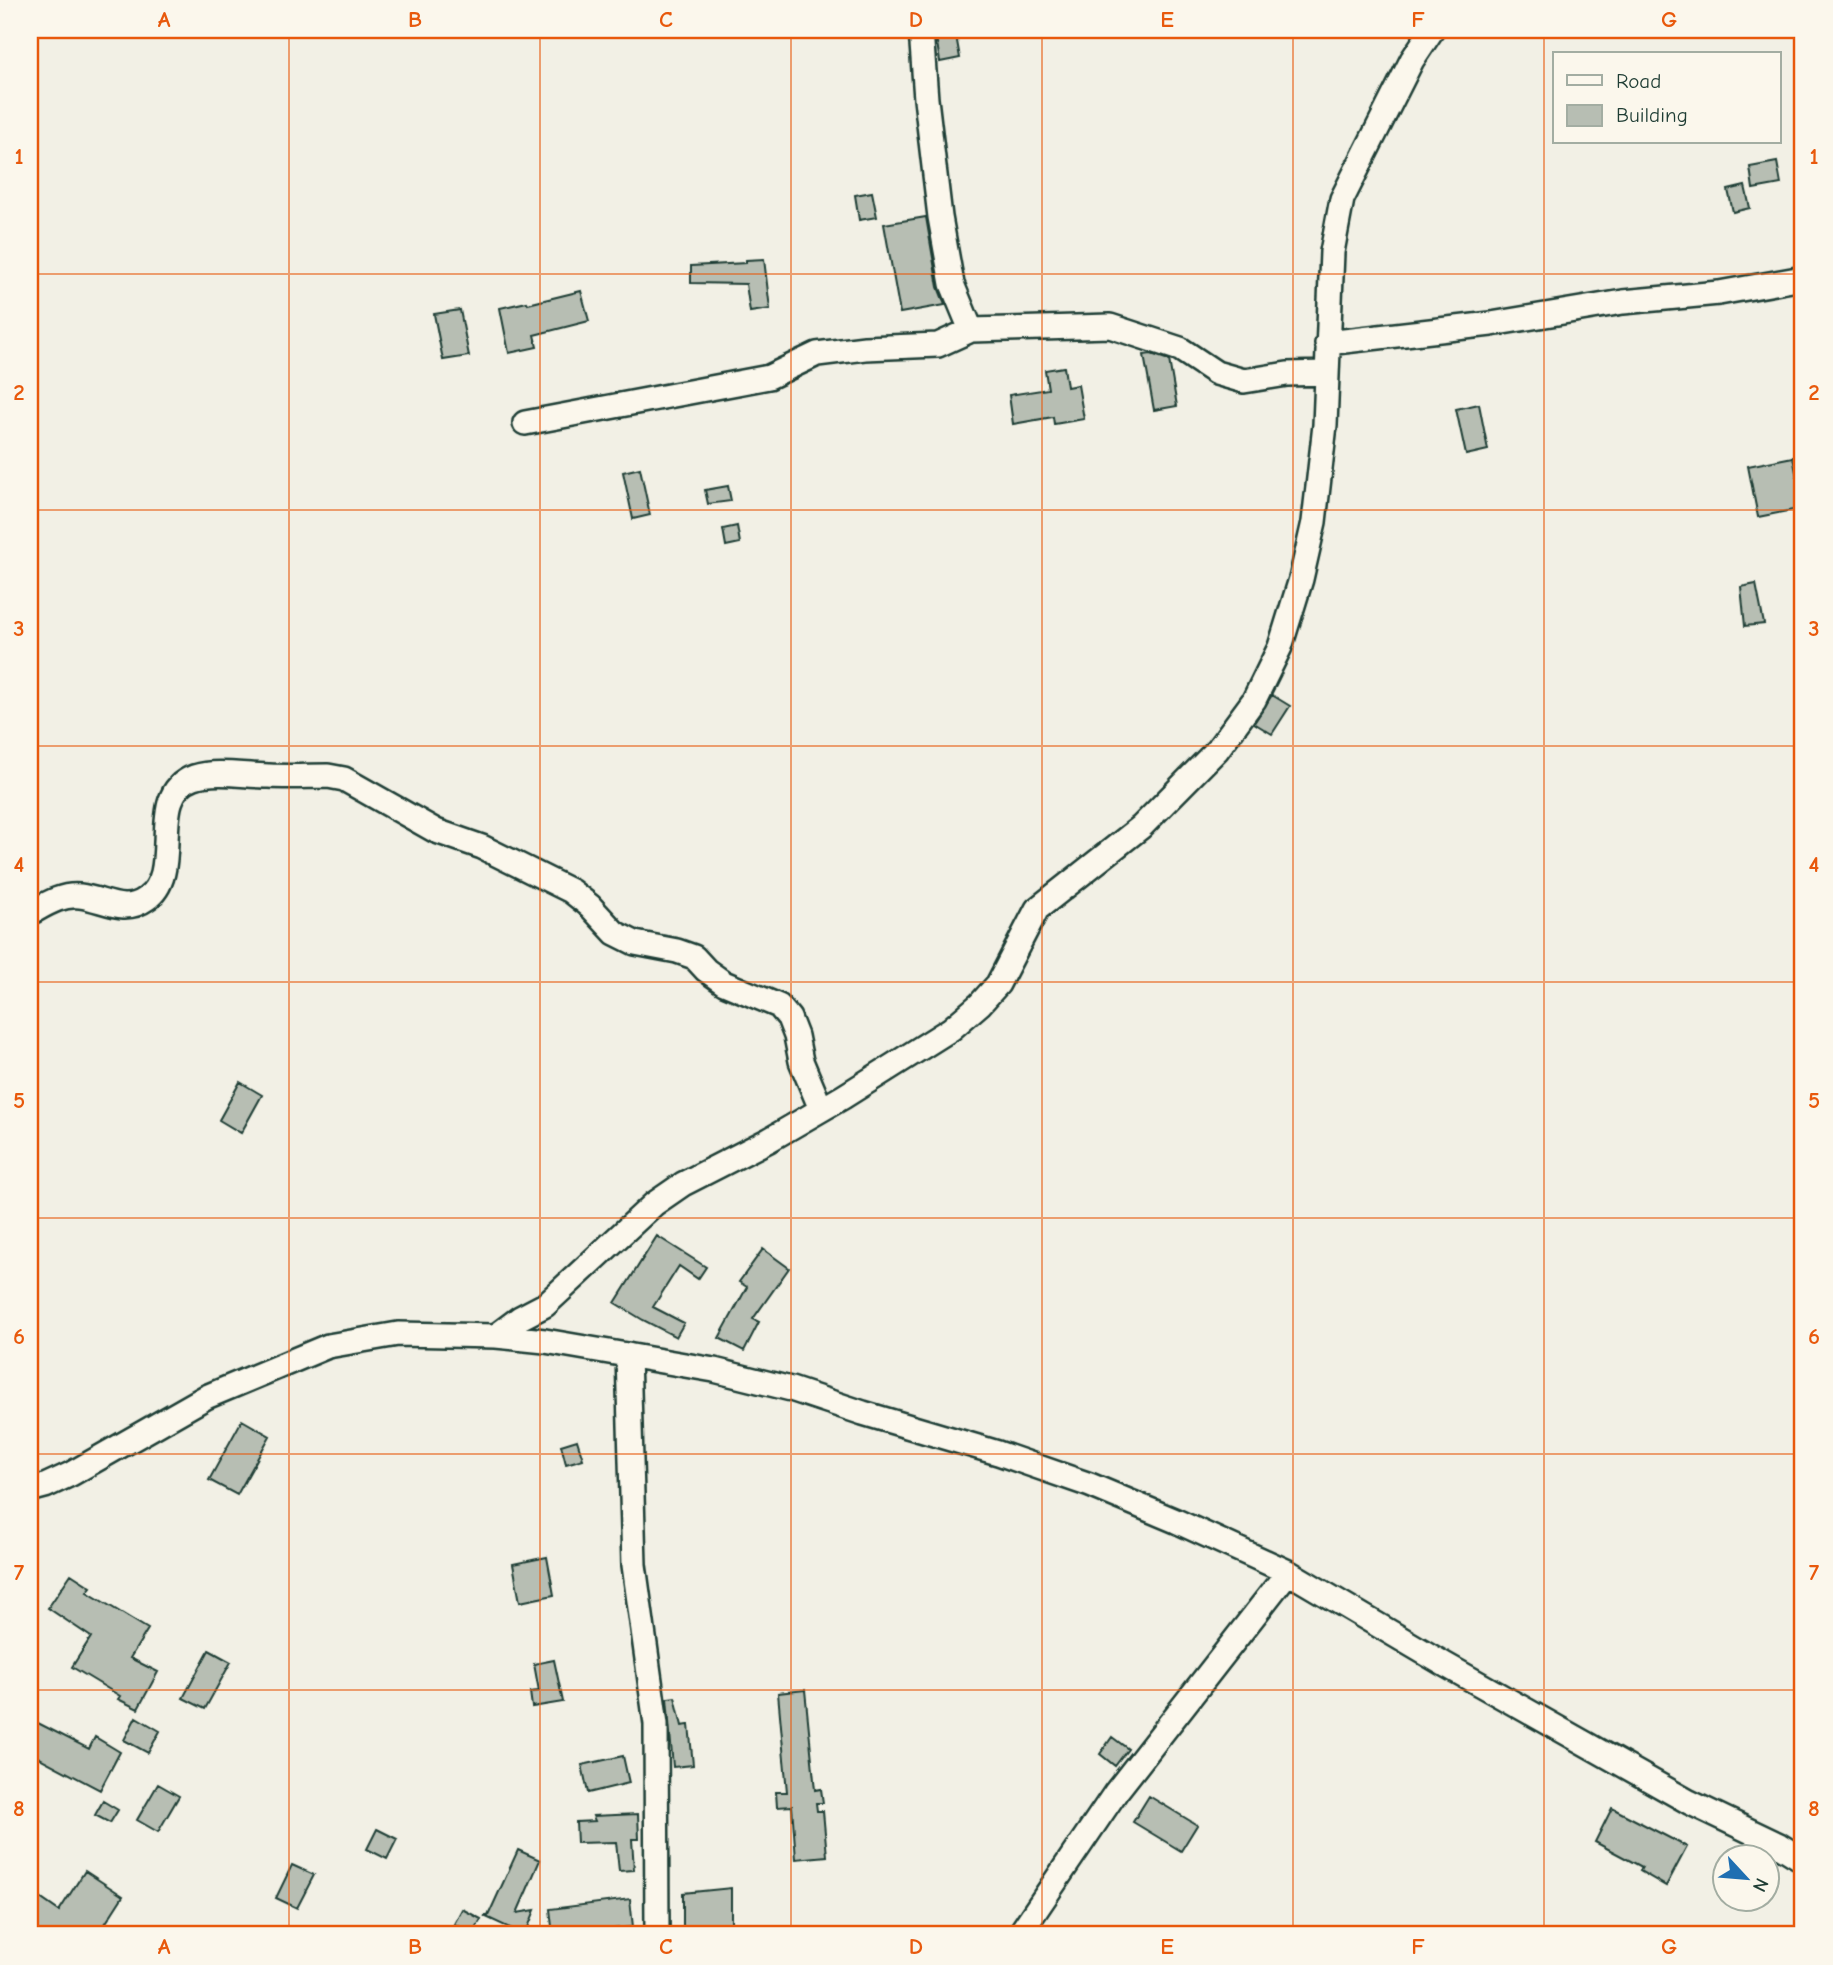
<svg xmlns="http://www.w3.org/2000/svg" width="1833" height="1965" viewBox="0 0 1833 1965" font-family="'Comic Neue',sans-serif">
  <style>
    .building { fill: #b7beb3; stroke: #1f3d34; stroke-width: 2 }
    .lines { fill: none; stroke-linecap: round; stroke-linejoin: round }
    .minor-casing { stroke: #1f3d34; stroke-width: 28 }
    .minor { stroke: #fbf7ec; stroke-width: 23 }
    .grid { fill: none; stroke: #e8590c; stroke-width: 2; stroke-opacity: 0.55 }
    .neatline { fill: none; stroke: #e8590c; stroke-width: 2.5 }
    .grid-label { font-size: 23px; text-anchor: middle; font-weight: bold; fill: #e8590c }
  </style>
  <rect width="100%" height="100%" fill="#f2f0e5"/>
  <filter id="ink" filterUnits="userSpaceOnUse"><feTurbulence type="fractalNoise" baseFrequency=".0143" numOctaves="2"/><feDisplacementMap in="SourceGraphic" scale="14" xChannelSelector="R" yChannelSelector="G"/><feConvolveMatrix kernelMatrix="1 2 1 2 8 2 1 2 1" color-interpolation-filters="sRGB"/></filter>
  <g filter="url(#ink)">
    <path class="building" d="M935,30H955L960,58L940,62Z
      M1777,162L1781,184L1753,189L1750,167Z
      M1745,186L1750,208L1733,212L1728,190Z
      M872,192L877,217L859,220L855,195Z
      M926,217L938,287L945,305L900,313L884,224Z
      M764,259L770,309L750,312L746,284L691,283V266L746,263V260Z
      M581,291L589,321L534,335L537,347L509,353L500,308L527,302L528,304Z
      M460,310L469,356L443,360L434,314Z
      M1151,354L1169,360L1177,406L1154,410L1144,355Z
      M1064,367L1067,387L1078,385L1084,419L1054,424L1053,417L1013,424L1009,395L1048,389L1045,370Z
      M1479,404L1488,450L1466,455L1456,409Z
      M1793,457L1803,508L1758,517L1748,466Z
      M640,468L650,515L633,519L623,472Z
      M728,486L731,501L708,504L705,490Z
      M737,526L740,543L726,546L723,529Z
      M1756,584L1764,624L1745,626L1741,587Z
      M1272,695L1290,706L1272,734L1254,723Z
      M240,1082L262,1095L241,1133L219,1120Z
      M657,1236L706,1267L698,1279L679,1266L653,1307L684,1323L676,1337L643,1320L615,1303Z
      M763,1249L789,1268L753,1319L759,1322L744,1351L719,1338L747,1287L739,1282Z
      M242,1420L270,1436L237,1495L209,1480Z
      M577,1440L583,1459L566,1464L561,1445Z
      M547,1557L554,1595L520,1602L513,1564Z
      M71,1574L91,1587L87,1592L148,1629L130,1658L158,1672L138,1709L118,1699L120,1696L72,1667L91,1637L48,1608Z
      M209,1650L231,1662L205,1709L183,1698Z
      M554,1660L563,1702L532,1707L530,1692L539,1691L534,1664Z
      M805,1690L815,1790L821,1789L823,1803H816L817,1811H823L827,1856L796,1859L792,1806L777,1807L776,1792H787L778,1693Z
      M675,1697L682,1726L689,1725L693,1765L673,1767L667,1698Z
      M136,1717L160,1731L148,1753L124,1740Z
      M30,1719L89,1749L95,1737L120,1752L100,1790L30,1753Z
      M1112,1737L1128,1749L1115,1766L1100,1754Z
      M623,1756L629,1783L588,1793L582,1765Z
      M158,1784L179,1796L158,1832L137,1820Z
      M1149,1796L1197,1825L1181,1851L1133,1822Z
      M103,1801L118,1810L110,1823L95,1815Z
      M1612,1808L1687,1847L1666,1886L1640,1871L1642,1867L1595,1842Z
      M638,1814L639,1839H632L634,1870L619,1871L616,1842L577,1843L576,1822L595,1821L593,1816Z
      M377,1829L397,1839L387,1859L367,1849Z
      M518,1850L540,1860L517,1913L535,1910L525,1935L484,1916H488Z
      M292,1865L314,1875L297,1908L276,1898Z
      M85,1871L123,1896L98,1935H44L30,1928V1891L59,1911Z
      M731,1888V1935H683V1893Z
      M630,1899L633,1927L553,1935L550,1909Z
      M462,1909L481,1919L473,1934L454,1924Z"/>
    <g class="lines">
      <defs>
        <path id="minor" d="M921,30L926,99L940,217L952,284L971,330
          M1327,343L1491,324L1623,302L1719,293L1803,278
          M525,423L769,377L817,354L865,348L938,345L971,330L1110,326L1180,349L1216,373L1244,381L1287,374L1326,373
          M30,913C45,905 61,894 80,896C104,899 124,915 146,899C186,872 144,795 194,777C217,770 245,776 269,776C289,777 309,776 328,776L344,779L436,831L482,847L571,891L590,906L615,933L635,943L677,951L694,957L706,970L724,983L779,1006L789,1018L796,1036L801,1061L821,1109
          M496,1336L520,1318L545,1305L654,1204L683,1184L769,1140L843,1097L951,1029L980,1004L998,984L1037,909L1141,827L1217,750L1254,700L1280,647L1301,579L1314,522L1325,425L1332,252L1342,199L1412,60L1432,30
          M628,1355L634,1565L656,1724L657,1935
          M30,1490L45,1486L71,1474L206,1397L328,1346L398,1334L496,1336L545,1341L714,1370L791,1389L863,1413L998,1453L1090,1485L1176,1521L1288,1572L1444,1664L1689,1802L1779,1845L1803,1860
          M1019,1935L1116,1792L1288,1572"/>
      </defs>
      <use href="#minor" class="minor-casing"/>
      <use href="#minor" class="minor"/>
    </g>
  </g>
  <path class="grid" d="M289,30V1935M540,30V1935M791,30V1935M1042,30V1935M1293,30V1935M1544,30V1935M30,274H1803M30,510H1803M30,746H1803M30,982H1803M30,1218H1803M30,1454H1803M30,1690H1803"/>
  <rect width="1833" height="1965" fill="none" stroke="#fbf7ec" stroke-width="77"/>
  <rect x="1553" y="52" width="228" height="91" fill="#fbf7ec" stroke="#a3ada2" stroke-width="2"/>
  <rect x="1567" y="75" width="35" height="10" fill="#fbf7ec" stroke="#a3ada2" stroke-width="2"/>
  <text x="1616" y="88" font-size="21" fill="#1f3d34">Road</text>
  <rect x="1567" y="105" width="35" height="21" fill="#b7beb3" stroke="#a3ada2" stroke-width="2"/>
  <text x="1616" y="122" font-size="21" fill="#1f3d34">Building</text>
  <g transform="translate(1746 1878) rotate(116)"><circle r="33" fill="#fbf7ec" stroke="#a3ada2" stroke-width="2"/>
  <path d="M0-5L12 26L0 18L-12 26Z" fill="#1f6fb2"/>
  <text y="-10" font-size="19" font-weight="bold" text-anchor="middle" fill="#1f3d34">N</text>
  </g>
  <rect x="38" y="38" width="1756" height="1888" class="neatline"/>
  <g class="grid-label">
    <text x="164" y="27">A</text>
    <text x="415" y="27">B</text>
    <text x="666" y="27">C</text>
    <text x="916" y="27">D</text>
    <text x="1167" y="27">E</text>
    <text x="1418" y="27">F</text>
    <text x="1669" y="27">G</text>
    <text x="19" y="164">1</text>
    <text x="1814" y="164">1</text>
    <text x="19" y="400">2</text>
    <text x="1814" y="400">2</text>
    <text x="19" y="636">3</text>
    <text x="1814" y="636">3</text>
    <text x="19" y="872">4</text>
    <text x="1814" y="872">4</text>
    <text x="19" y="1108">5</text>
    <text x="1814" y="1108">5</text>
    <text x="19" y="1344">6</text>
    <text x="1814" y="1344">6</text>
    <text x="19" y="1580">7</text>
    <text x="1814" y="1580">7</text>
    <text x="19" y="1816">8</text>
    <text x="1814" y="1816">8</text>
    <text x="164" y="1954">A</text>
    <text x="415" y="1954">B</text>
    <text x="666" y="1954">C</text>
    <text x="916" y="1954">D</text>
    <text x="1167" y="1954">E</text>
    <text x="1418" y="1954">F</text>
    <text x="1669" y="1954">G</text>
  </g>
</svg>
